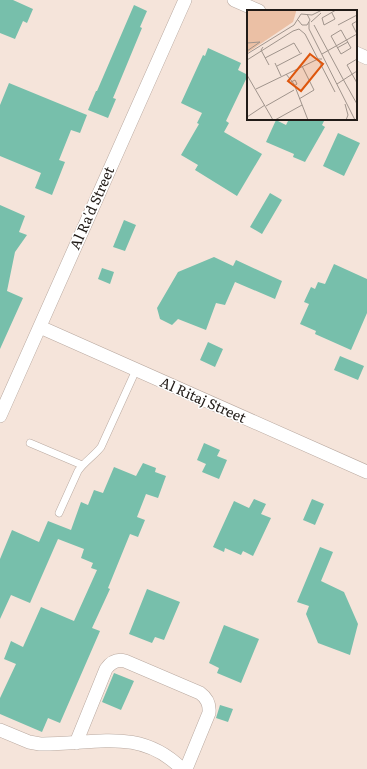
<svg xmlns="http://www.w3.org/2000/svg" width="367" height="769" viewBox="0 0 367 769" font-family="Literata,serif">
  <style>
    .building { fill: #77bfab }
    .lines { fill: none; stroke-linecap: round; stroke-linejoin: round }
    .lane-casing { stroke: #b9a9a0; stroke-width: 8 }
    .street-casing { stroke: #b9a9a0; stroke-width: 14 }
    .lane { stroke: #fff; stroke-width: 7 }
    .street { stroke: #fff; stroke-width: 13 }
    .labels { text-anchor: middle; stroke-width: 3; stroke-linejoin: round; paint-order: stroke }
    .street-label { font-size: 14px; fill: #211b17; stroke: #fff }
    .inset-road { fill: none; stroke: #a0948c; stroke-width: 1 }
    .view { fill: #de560d; fill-opacity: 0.15; stroke: #de560d; stroke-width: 2 }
    .inset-edge { fill: none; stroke: #211b17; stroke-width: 2 }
  </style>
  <rect width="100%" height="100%" fill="#f5e4da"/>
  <path class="building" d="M0,0H13L33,9L27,23L23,21L15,39L0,33Z
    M134,5L147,11L140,27L142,28L113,98L116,99L108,118L88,110L96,91H97Z
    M208,48L241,63L238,70L248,75L226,121L229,123L224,132L262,154L237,196L195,170L198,165L181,155L199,124L197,123L202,113L181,103L203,55L205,56Z
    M9,83L87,115L80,133L71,130L59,160L65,162L52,195L35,188L41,173L0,156V105Z
    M289,119H325L322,125L325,127L305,162L293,157L294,154L266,142L276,120L286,125Z
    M338,133L360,143L344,176L323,166Z
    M270,193L282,200L262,234L250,227Z
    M0,205L25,216L19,232L27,235L15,252L7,291L23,298L0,349Z
    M124,220L136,225L125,251L113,247Z
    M214,257L233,266L236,260L282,281L275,299L235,282L225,305L216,303L206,330L178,319L172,325L160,319L157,308L178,272Z
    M334,264L367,279V313L351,350L315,334L316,331L300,324L309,304L304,302L311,287L315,289L318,282L325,284Z
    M102,268L114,272L110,284L98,279Z
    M208,342L223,349L215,367L200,360Z
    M340,356L364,366L358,380L334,370Z
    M204,443L220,450L217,456L227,460L219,479L202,472L206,464L197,460Z
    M143,463L156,468L155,472L166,476L158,498L146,494L137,517L145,520L138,537L130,534L108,588L110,589L92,628L100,631L60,723L48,718L42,732L0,714V698L16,664L4,659L11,641L23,647L41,607L74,621L97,570L91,568L93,563L81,558L84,549L58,539L30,603L11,595L0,619V559L12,530L39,542L48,521L71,530L81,502L88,505L94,490L103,493L114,467L136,476Z
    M254,499L266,504L261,514L271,518L253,556L243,551L241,555L225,548L224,552L213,547L234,501L249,508Z
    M312,499L324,504L315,525L303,520Z
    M320,547L333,552L321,581L344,592L358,624L350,655L318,643L306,614L309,606L297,602Z
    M147,589L180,602L164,640L155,637L152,643L129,634Z
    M224,625L259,639L241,683L217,673L219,668L209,663Z
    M114,673L134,681L121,710L102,702Z
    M220,705L233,709L228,722L216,718Z"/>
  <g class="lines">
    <defs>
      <path id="lane" d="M30,443L82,465
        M59,513L78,471C84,462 94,456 101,447L136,370"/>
      <path id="street" d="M234,0L259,11
        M356,53L367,58
        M40,327L367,472
        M0,416L185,0
        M0,730L29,742L40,744C93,745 139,726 182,769
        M76,743L106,669C111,662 117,659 125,661L200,693C207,698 210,704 209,713L186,769"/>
    </defs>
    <use href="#lane" class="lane-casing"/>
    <use href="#street" class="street-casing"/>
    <use href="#lane" class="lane"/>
    <use href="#street" class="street"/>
  </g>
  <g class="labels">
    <g class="street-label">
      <text transform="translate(92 208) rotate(-66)" y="5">Al Ra'd Street</text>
      <text transform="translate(203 400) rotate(24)" y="5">Al Ritaj Street</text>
    </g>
  </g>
  <g transform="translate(247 10)">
    <rect width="110" height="110" fill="#f5e4da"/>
    <path d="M0,0H49V2L46,12L0,43Z" fill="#ebc0a5"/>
    <path class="inset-road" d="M85,3L88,9L77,15L75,8L89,0M51,10L55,15H60L63,10L60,4M110,11L105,14L110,24M62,12V19L108,110M64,12L74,3M67,15L96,69M91,15L110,5M94,20L104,38L94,44L84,26ZM0,33L13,32L0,41M16,37L14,40L22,55M90,38L101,32M0,44L47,15L54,4L65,5L75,0M75,44L110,24M18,48L47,33L53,43M110,49L100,55L110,73M0,50L46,21L52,19L58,24L88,82M28,53L34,66M30,56L55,43M39,64L47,74L61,110M0,65L26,110M96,69L110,94M44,72L48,70L50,74L47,76M90,74L110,61M9,79L71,49H75M52,89L67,80L55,56M98,94L101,105L99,110M19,96L47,80M0,107L18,95M28,110L55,95"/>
    <path class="view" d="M63,44L76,54L54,81L41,71Z"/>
    <rect width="110" height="110" class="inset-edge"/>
  </g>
</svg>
